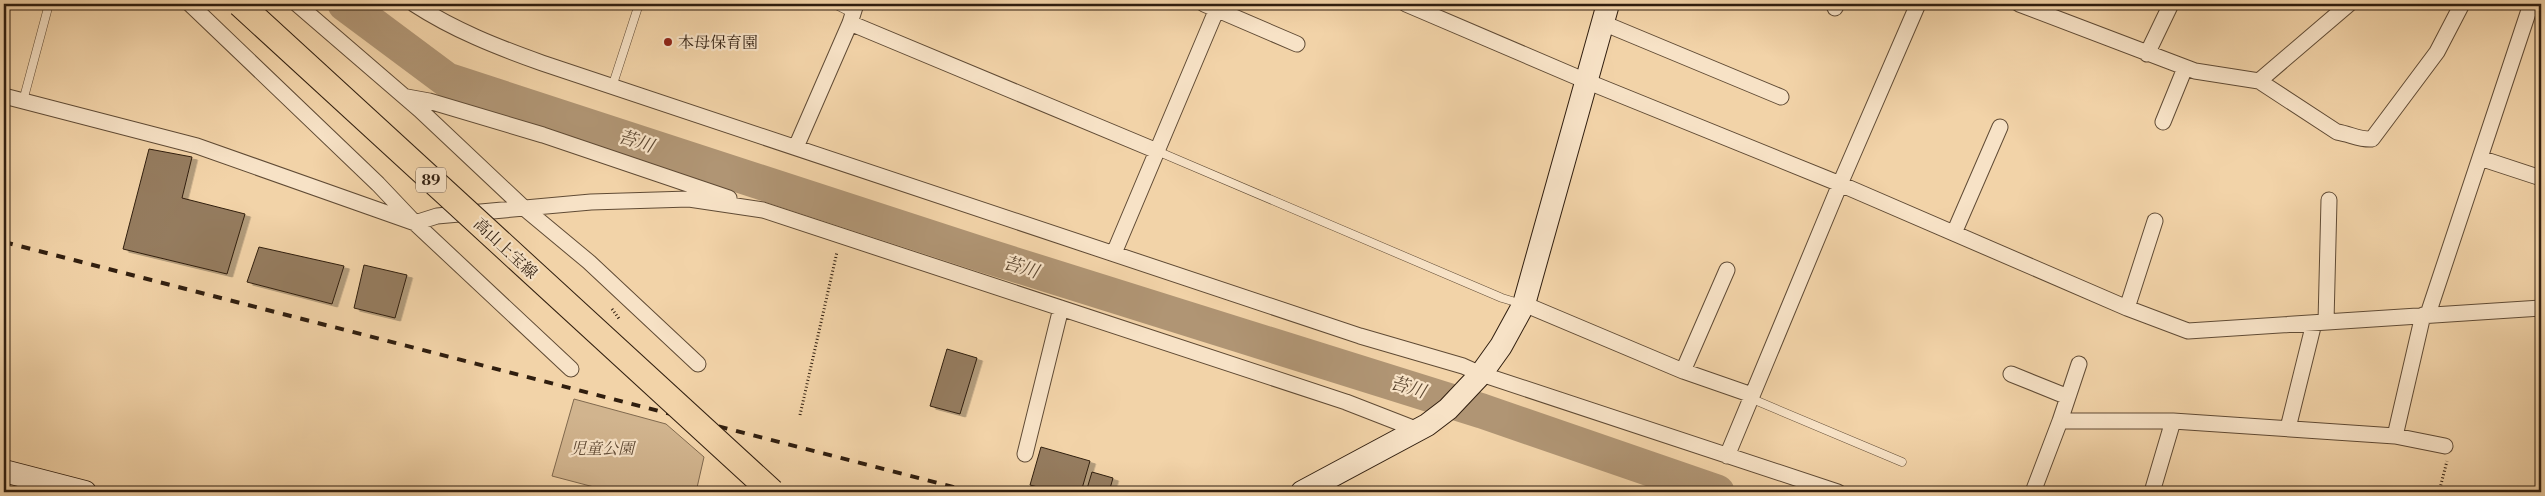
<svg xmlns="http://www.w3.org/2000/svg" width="2545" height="496" viewBox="0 0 2545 496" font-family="'Libre Bodoni','Noto Serif JP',serif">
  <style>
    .green { fill: #d1b48e; stroke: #80694e }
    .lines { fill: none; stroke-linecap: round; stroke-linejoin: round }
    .river { stroke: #b09574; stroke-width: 35 }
    .building { fill: #957c5f; stroke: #301e0f; filter: url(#shadow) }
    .lane-casing { stroke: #604b35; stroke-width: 9 }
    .street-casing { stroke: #604b35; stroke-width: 17 }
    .secondary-casing { stroke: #301e0f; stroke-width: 24 }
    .path { stroke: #301e0f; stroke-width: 3; stroke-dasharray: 1 2.5; stroke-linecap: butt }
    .lane { stroke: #f7e2c6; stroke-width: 8 }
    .street { stroke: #f7e2c6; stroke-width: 15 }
    .secondary { stroke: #f7e2c6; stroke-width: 22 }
    .rail { stroke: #301e0f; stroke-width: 4; stroke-dasharray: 9 9; stroke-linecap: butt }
    .primary-bridge-casing { stroke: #301e0f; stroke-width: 27; stroke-linecap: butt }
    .primary-bridge { stroke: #f2d3a8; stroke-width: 25 }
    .poi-dot { fill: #8f2418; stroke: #f7e2c6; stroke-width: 2 }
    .labels { text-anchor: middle; stroke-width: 4.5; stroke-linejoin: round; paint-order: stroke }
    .shield { fill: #f7e2c6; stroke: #6c5946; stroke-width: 1 }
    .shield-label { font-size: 15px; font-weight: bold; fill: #301e0f }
    .poi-label { font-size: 16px; fill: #301e0f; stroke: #f7e2c6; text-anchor: start }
    .street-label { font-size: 16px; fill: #301e0f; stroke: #f7e2c6 }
    .park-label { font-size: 16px; font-style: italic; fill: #604b35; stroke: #f7e2c6 }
    .water-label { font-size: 18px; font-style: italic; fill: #5d4832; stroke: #f7e2c6 }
  </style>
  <defs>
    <filter id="shadow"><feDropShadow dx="5.5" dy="3" stdDeviation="0" flood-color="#0004"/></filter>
  </defs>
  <rect width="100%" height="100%" fill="#f2d3a8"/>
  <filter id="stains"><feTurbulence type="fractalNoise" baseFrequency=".004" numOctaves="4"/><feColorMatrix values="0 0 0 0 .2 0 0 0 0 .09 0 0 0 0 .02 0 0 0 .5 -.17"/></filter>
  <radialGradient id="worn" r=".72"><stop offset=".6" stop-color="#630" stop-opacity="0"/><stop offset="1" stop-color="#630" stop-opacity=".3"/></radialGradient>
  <path class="green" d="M574,399L666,424L704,457L696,492H613L552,476Z"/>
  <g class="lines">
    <path class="river" d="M345,4L447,80L984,255L1482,411L1717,492"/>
  </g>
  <path class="building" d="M149,149L192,157L182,198L245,214L227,274L123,249Z
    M259,247L344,266L332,304L247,282Z
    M364,265L407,275L395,318L354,308Z
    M947,349L977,358L960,414L930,406Z
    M1041,447L1090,461L1081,492H1057L1030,485Z
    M1092,472L1113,478L1109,492H1086Z"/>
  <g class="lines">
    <defs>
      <path id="lane" d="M834,4L852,13
        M612,87L639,4
        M23,101L49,4
        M1157,151L1502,298L1522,304
        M1750,398L1902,462"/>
      <path id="street" d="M190,4L378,184L415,223L571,369
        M297,4L420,110L524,208L589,262L698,364
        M414,4C454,30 497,47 542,63L1360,336L1463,366L1481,374L1838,492
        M1204,4L1297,44
        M1406,4L1586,81L1840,184L2127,308L2188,331L2541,308
        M2019,4L2195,71L2259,81L2337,132C2350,134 2360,140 2372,139L2437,52L2462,4
        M1835,8L1837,4
        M850,23L1157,151
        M1603,23L1781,97
        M2147,54L2171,4
        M2259,81L2349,4
        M4,96L197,146L415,223L437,216L591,202L689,199L763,210L1346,402L1418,430
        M407,97L429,101L543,135L729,198
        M2163,122L2185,68
        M796,147L850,23L856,4
        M2480,158L2541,178
        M1954,233L2000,127
        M1114,253L1219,4
        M1524,304L1683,371L1752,395
        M2127,308L2155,221
        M2428,314L2531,4
        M2326,322L2329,200
        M1683,371L1727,270
        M2011,374L2068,397
        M2060,421L2079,364
        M2288,428L2314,323
        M2395,436L2445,446
        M1025,454L1061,308
        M1727,456L1840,184L1918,4
        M2033,492L2060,421H2173L2395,436L2423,315
        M2152,492L2173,421"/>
      <path id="secondary" d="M4,471L85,492
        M1302,492L1427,425L1448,409L1481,374L1501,346L1524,304L1608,4"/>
    </defs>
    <use href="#lane" class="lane-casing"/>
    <use href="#street" class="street-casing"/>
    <use href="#secondary" class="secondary-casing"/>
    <path class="path" d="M612,309L620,320
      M800,415L837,252
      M2439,492L2447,461"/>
    <use href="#lane" class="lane"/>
    <use href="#street" class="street"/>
    <use href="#secondary" class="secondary"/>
    <path class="rail" d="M4,242L973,492"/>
    <defs>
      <path id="primary-bridge" d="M240,4L772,492"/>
    </defs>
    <use href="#primary-bridge" class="primary-bridge-casing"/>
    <use href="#primary-bridge" class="primary-bridge"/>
  </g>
  <circle class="poi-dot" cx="668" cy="42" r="5"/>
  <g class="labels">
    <rect class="shield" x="416" y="167.5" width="30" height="25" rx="4"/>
    <g class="shield-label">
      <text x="431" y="185">89</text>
    </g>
    <g class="poi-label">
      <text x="678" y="48">本母保育園</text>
    </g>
    <g class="street-label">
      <text transform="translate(506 248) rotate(43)" y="6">高山上宝線</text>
    </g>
    <g class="park-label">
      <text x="602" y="454">児童公園</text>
    </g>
    <g class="water-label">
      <text transform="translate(636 141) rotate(18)" y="6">苔川</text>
      <text transform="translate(1021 267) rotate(17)" y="6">苔川</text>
      <text transform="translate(1408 387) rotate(17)" y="6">苔川</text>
    </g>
  </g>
  <rect width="2545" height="496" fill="none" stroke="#f2d3a8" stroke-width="20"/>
  <rect x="5" y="5" width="2535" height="486" fill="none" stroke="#301e0f" stroke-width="2.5"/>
  <rect x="10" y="10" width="2525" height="476" fill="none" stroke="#301e0f"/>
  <rect width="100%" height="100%" filter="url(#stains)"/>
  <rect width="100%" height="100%" fill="url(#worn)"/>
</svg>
